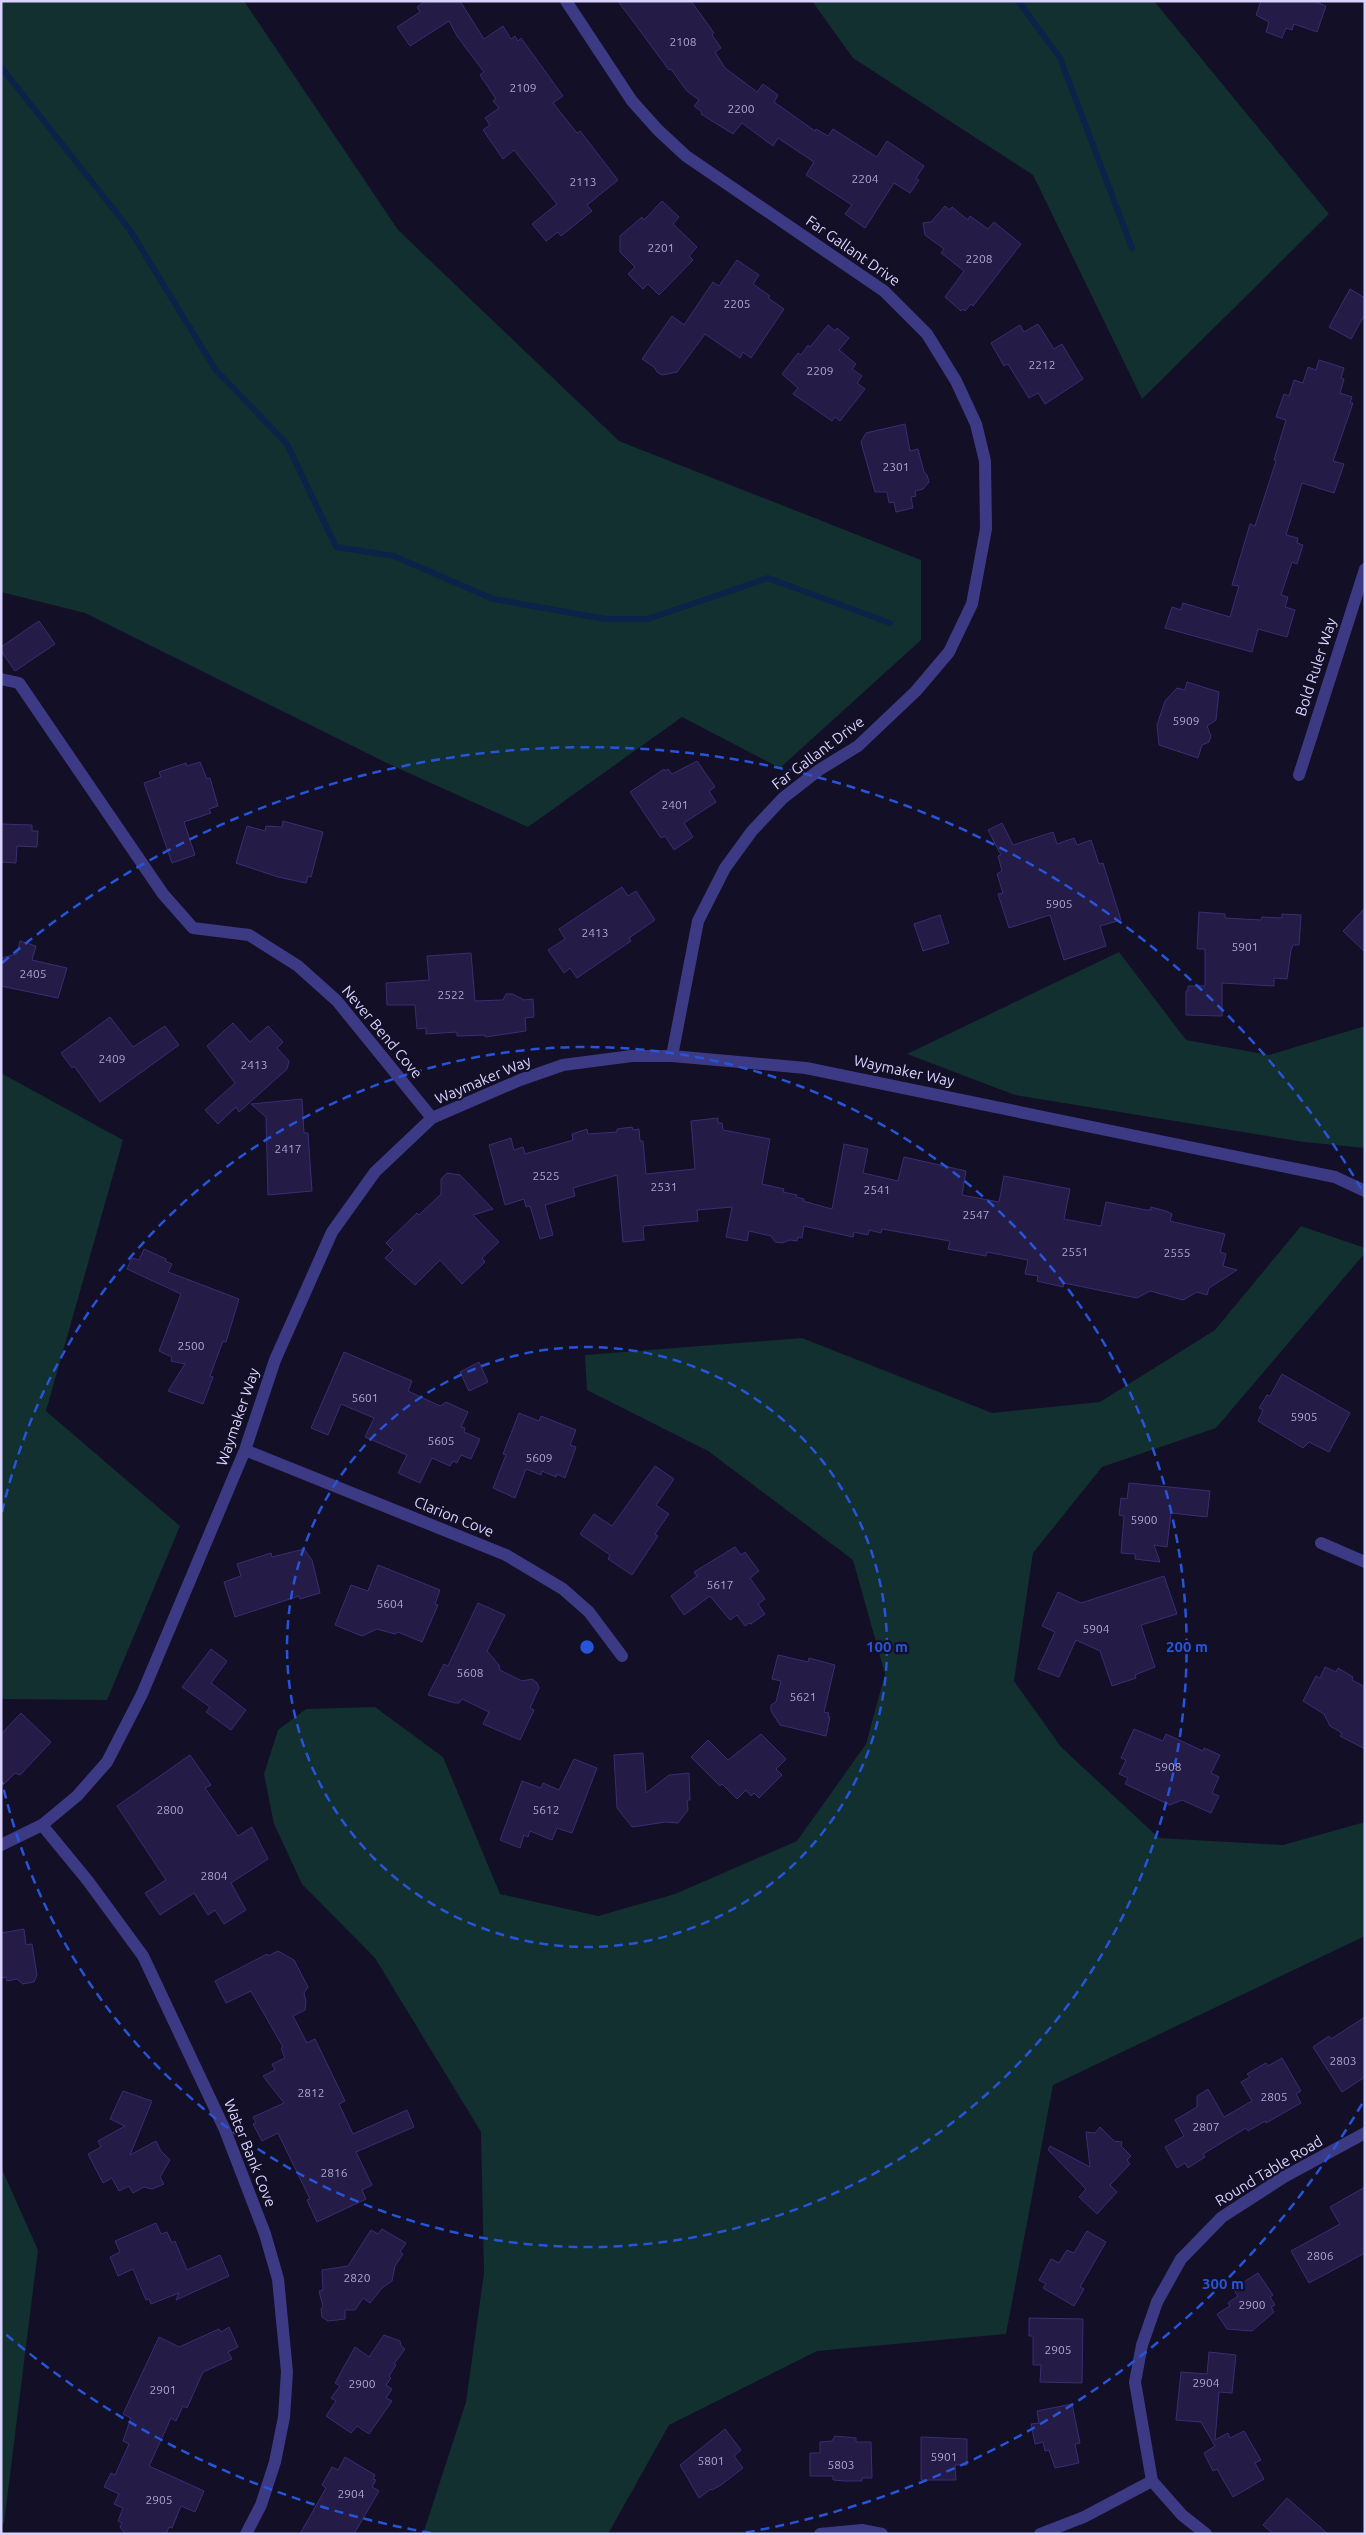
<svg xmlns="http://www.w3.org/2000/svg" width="1366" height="2535" viewBox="0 0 1366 2535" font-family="Ubuntu,sans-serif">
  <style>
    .green { fill: #12302f }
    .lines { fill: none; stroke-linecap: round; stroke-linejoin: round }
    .stream { stroke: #0c2248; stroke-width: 6 }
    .building { fill: #241b47; stroke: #3b2d73 }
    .minor { stroke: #3d3a85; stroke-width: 12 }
    .ring { fill: none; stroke: #2655da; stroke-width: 2.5; stroke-dasharray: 9 6 }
    .labels { text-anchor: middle; stroke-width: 4.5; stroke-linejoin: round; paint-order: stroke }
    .number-label { font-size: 12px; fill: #aca6d1 }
    .street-label { font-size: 15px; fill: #d9d4ff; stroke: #130f26 }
    .centre { fill: #2655da; stroke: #130f26; stroke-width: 2.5 }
    .ring-label { font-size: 15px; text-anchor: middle; font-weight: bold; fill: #2655da; stroke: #130f26; stroke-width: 4.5; stroke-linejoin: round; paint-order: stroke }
  </style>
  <rect width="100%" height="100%" fill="#130f26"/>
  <path class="green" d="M1,1H244L398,230L619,441L921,560V640L780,768L682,717L528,827L391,765L85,613L1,592Z
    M812,1H1154L1329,214L1142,399L1033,175L853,58Z
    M1119,952L1186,1040L1269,1055L1365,1026V1148L1304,1142L1015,1095L907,1054Z
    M1,1073L123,1140L46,1411L180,1526L107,1700L1,1699Z
    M1301,1226L1365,1248V1253L1216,1428L1102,1467L1033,1553L1014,1681L1061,1747L1159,1838L1283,1845L1365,1822V1936L1053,2085L1006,2334L817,2351L669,2425L608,2534H423L466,2402L484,2273L481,2132L375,1958L302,1884L274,1824L264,1774L278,1730L306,1709L375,1707L443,1757L500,1894L598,1916L675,1894L797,1841L866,1744L885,1674L853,1560L708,1451L587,1390L585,1355L802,1338L992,1413L1100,1402L1215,1330Z
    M1,2167L38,2250L4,2523L1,2524Z"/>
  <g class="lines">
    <path class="stream" d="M1018,1L1060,58L1132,248
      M1,67L130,230L215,369L287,444L336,547L394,556L493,599L606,619H648L768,578L890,623"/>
  </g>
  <path class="building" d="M426,1H460L484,39L503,26L511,39L515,36L518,41L521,38L563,96L553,103L577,133L580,131L618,180L587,205L592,211L561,236L558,232L546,241L532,224L557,204L514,150L503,159L483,130L490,125L485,118L499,108L493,101L496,99L480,75L484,72L457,36L449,21L410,46L397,27L420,12L417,7Z
    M618,1H691L714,33L712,35L721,48L715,52L725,68L757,92L763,84L778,95L774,102L815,131L816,129L828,136L833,129L877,157L887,141L924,166L916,178L919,180L910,193L894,183L865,228L845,214L852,205L806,175L814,162L778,138L773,146L742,123L733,134L701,114L702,112L694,106L699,100L687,91L671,69L669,70Z
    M1261,1H1314L1326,6L1317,32L1294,24L1292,30L1286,28L1282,38L1266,32L1269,22L1256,15Z
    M662,201L679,217L673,224L697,247L689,256L693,260L659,295L648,284L643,289L628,274L635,267L620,252V236L642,217L644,220Z
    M945,206L950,210L952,207L968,220L970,216L988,229L994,222L1021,244L973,306L971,304L965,311L963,309L961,311L945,297L964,271L941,253L944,249L925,235L923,223L931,222Z
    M737,260L759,275L753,284L770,296L768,298L784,309L751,358L743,352L740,358L705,334L677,372L662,375L657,372L654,367L642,359L672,316L684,325L713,282L719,286Z
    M1350,289L1365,298V314L1351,339L1329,327Z
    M1038,324L1054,349L1062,344L1083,379L1045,404L1038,393L1029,398L1008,364L1004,366L991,343L1020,325L1024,332Z
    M828,325L835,331L837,328L849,338L839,350L856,364L852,369L862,376L857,383L865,389L840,421L835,417L832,421L793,394L798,388L782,374L798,353L801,355L808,345L810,347Z
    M1319,360L1344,368L1341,378L1344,379L1340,393L1352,397L1350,403H1353L1333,461L1344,464L1334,493L1302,483L1286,535L1298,538L1297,543L1303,545L1297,564L1292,562L1281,595L1288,597L1285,607L1295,610L1287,637L1258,629L1252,652L1165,628L1172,607L1181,610L1183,603L1230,617L1239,586L1232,585L1250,524L1255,526L1276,461L1274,460L1286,420L1276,417L1284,394L1289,396L1294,380L1303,383L1308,367L1316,370Z
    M905,424L910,451L918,449L924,472L927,475L929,482L923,489L915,491L916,496L911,497L913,508L896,512L894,502L889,503L887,492H875L861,442L866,433Z
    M39,621L55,644L15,671L1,651V647Z
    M1187,682L1219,692L1216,720L1207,726L1211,736L1209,742L1202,745L1198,758L1159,745L1157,725L1165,701L1177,688L1185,690Z
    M697,761L715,787L709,791L716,802L684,823L693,837L674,850L665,836L661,838L630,792L664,769L665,771L668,769L672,774Z
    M200,762L207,779L210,778L218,806L209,809L211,813L184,822L195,855L172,863L144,783L161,777L159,772L186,763L187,766Z
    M283,821L323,832L311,877L308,876L306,883L278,877L236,863L247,826L265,831L266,826L282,827Z
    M1002,823L1013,845L1053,832L1057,844L1074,838L1077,845L1091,840L1099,864L1103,863L1121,920L1100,926L1106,946L1064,960L1050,915L1009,928L998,894L1003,893L997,874L1002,871L998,856L1001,855L988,830Z
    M1,824L32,825V831H38L37,847L17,846L16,863L1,862Z
    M622,887L628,896L636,891L655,920L629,938L631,941L577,978L570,968L564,973L548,950L565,939L559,929Z
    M1365,908V952L1343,931Z
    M1199,912L1225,914V918L1261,920L1262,917L1282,918V914L1301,915L1299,945H1293L1291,950L1287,979L1274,978V986L1222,983V1016L1186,1015V991H1188V986H1205V949H1197Z
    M940,915L949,943L923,951L914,924Z
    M20,941L36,946L32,960L67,968L58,998L1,986V958L17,954Z
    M471,953L475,1001L503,1000L506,994H513L524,1000L533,999L534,1017L525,1018L526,1031L485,1037V1035L457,1036V1032L426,1034V1028L417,1029L415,1005H387L386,983L429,980L427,956Z
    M110,1017L133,1047L165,1026L179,1045L100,1102L74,1066L72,1068L61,1053Z
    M233,1023L250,1042L268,1026L283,1042L277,1048L289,1061L287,1069L239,1112L236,1107L218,1124L205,1110L235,1083L207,1046Z
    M302,1099L304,1133H308L312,1191L268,1195L266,1117L251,1104Z
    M718,1118V1123H722L723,1130L770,1139L762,1184L784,1189L783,1192L797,1195L796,1197L804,1199L803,1201L832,1209L844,1144L868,1149L863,1173L898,1181L904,1157L966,1171L962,1195L999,1202L1004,1176L1070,1189L1064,1219L1101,1226L1106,1202L1146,1210H1151V1207L1166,1211L1172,1214L1170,1221L1225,1234L1220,1252L1226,1254L1223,1266L1237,1270L1209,1288L1207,1295L1197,1292L1183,1300L1150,1291L1137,1298L1064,1283L1063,1287L1037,1281L1038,1276L1025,1274L1028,1260L987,1252L986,1256L948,1249L950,1241L882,1229L881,1233L869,1230L868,1235L854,1232L853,1237L804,1226L802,1238L798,1237L797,1241L790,1240L782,1243L775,1242L771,1236L749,1231L747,1241L726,1237L732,1207L697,1210L698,1221L643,1226L644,1240L623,1242L617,1175L573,1188L575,1196L545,1205L553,1235L540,1239L530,1206L526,1207L524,1199L505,1205L489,1145L511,1138L514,1150L523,1147L525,1154L573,1140L572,1134L587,1129L588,1134L617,1132V1129L632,1127L633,1130L639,1129L640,1141H643L646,1174L695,1169L691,1121Z
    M447,1173L460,1175L493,1209L473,1215L499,1242L482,1258L485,1262L462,1284L440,1260L415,1285L385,1258L393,1250L386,1243L417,1213L419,1215L441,1194V1179Z
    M144,1249L166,1259L165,1261L172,1264L168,1272L239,1299L226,1342L223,1341L210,1376L213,1377L203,1404L168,1391L185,1364L171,1361L172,1357L159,1351L181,1294L127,1269L132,1258L139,1260Z
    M344,1352L412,1381L408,1391L440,1406L446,1402L468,1412L461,1427L465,1428L464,1432L480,1439L471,1459L461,1455L457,1463L453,1461L450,1466L432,1458L420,1483L398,1473L407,1455L365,1437L374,1418L341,1404L328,1435L311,1428Z
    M479,1362L488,1382L469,1391L460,1372Z
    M1282,1374L1350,1413L1329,1452L1309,1442L1303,1448L1258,1421L1263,1410L1259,1408L1267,1395L1270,1396Z
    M519,1413L539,1421L541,1416L576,1430L570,1445L576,1447L565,1478L557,1474L556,1477L542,1471L541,1475L526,1469L515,1498L493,1488L506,1455L503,1454Z
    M655,1466L674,1479L656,1505L669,1514L655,1534L658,1536L632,1575L608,1559L610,1555L580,1534L594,1514L612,1526Z
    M1129,1483L1210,1491L1207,1517L1171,1513L1167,1547L1154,1545L1160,1562L1135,1559V1554L1121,1553L1124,1516L1119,1515L1121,1498L1127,1499Z
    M735,1547L741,1555L745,1552L759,1571L750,1578L765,1599L758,1604L765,1614L751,1624L749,1623L745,1626L737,1615L730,1620L710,1596L684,1615L671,1596L697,1576L694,1572Z
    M304,1549L312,1560L320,1593L300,1599L299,1596L235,1617L224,1582L241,1576L237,1564L271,1553L272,1557Z
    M378,1565L440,1590L435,1604L438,1605L422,1642L398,1632L395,1634L377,1629L362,1636L335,1625L351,1585L368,1591Z
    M1164,1576L1177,1614L1141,1625L1155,1667L1135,1675L1136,1678L1112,1686L1100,1651L1076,1640L1059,1677L1038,1669L1055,1632L1042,1626L1058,1592L1081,1603Z
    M478,1603L505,1615L487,1651L499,1665L500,1670L522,1681L532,1679L537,1683L539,1688L530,1708L534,1710L520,1740L483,1724L489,1712L462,1699L459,1703H455L428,1695L444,1664L448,1666Z
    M211,1649L227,1661L211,1683L246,1710L231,1730L206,1712L210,1707L182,1687Z
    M778,1655L808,1662L809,1658L835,1665L824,1712L829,1713L828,1717H830L826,1736L780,1725L771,1711V1705L776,1702L781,1681L772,1679Z
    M1325,1667L1336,1672L1338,1668L1353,1677L1352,1680L1365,1687V1749L1340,1736L1342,1733L1330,1726L1324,1714L1303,1701L1316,1676L1320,1678Z
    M21,1713L51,1742L20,1775L15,1773L1,1787V1734Z
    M1134,1729L1163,1741L1166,1734L1203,1751L1204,1748L1220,1755L1211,1773L1219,1777L1212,1793L1219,1796L1211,1813L1182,1800L1170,1805L1125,1784L1128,1778L1119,1774L1126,1760L1121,1758Z
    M761,1734L786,1759L776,1769L782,1775L759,1798L754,1793L751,1796L746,1790L737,1799L722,1784L720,1786L691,1757L708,1740L728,1760Z
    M643,1753L646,1793L669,1775L689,1773L690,1800H687L688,1810L678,1823L666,1822L632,1827L617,1808L614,1755Z
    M190,1755L211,1785L205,1788L238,1836L252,1827L268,1859L231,1883L246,1910L224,1924L215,1910L208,1915L194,1893L160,1915L145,1893L166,1880L117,1806Z
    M574,1759L597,1768L572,1833L557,1828L552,1840L530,1831L528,1837L524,1835L520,1848L500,1840L522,1781L541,1788L543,1783L559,1790Z
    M24,1929L26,1945L32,1944L37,1975L34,1982L23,1984L17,1979L7,1981L6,1977L1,1978V1933Z
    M278,1951L294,1960L308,1987L304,1993L306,2002L305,2010L293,2016L307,2043L315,2039L345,2101L339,2104L353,2134L407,2110L414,2127L356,2152L372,2185L362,2190L366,2199L317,2222L307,2200L310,2199L278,2133L262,2141L253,2124L256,2123L253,2117L284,2103L263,2076L275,2070L272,2064L285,2058L281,2048L283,2047L251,1991L226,2003L215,1981L267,1954L268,1956Z
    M1365,2017V2077L1342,2092L1313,2047L1329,2036L1331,2039Z
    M1282,2058L1301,2091L1296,2094L1301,2103L1266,2123L1265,2121L1248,2131L1246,2128L1203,2154L1205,2157L1188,2168L1185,2163L1177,2168L1165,2147L1184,2136L1175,2120L1197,2107V2096L1208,2089L1224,2117L1252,2101L1241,2082L1250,2077L1247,2074L1266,2063L1268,2066Z
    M123,2091L152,2101L130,2155L156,2141L161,2151L170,2160L160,2177L164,2184L152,2189L144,2187L133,2193L129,2186L119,2191L112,2178L103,2183L88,2154L101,2147L98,2141L125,2126L110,2119Z
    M1100,2127L1114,2141L1122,2142L1121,2146L1131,2156L1127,2160L1130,2164L1110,2185L1117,2192L1097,2214L1079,2197L1086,2189L1048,2150L1050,2146L1090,2167L1086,2132L1095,2133Z
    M1365,2187V2253L1309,2283L1291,2251L1340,2224L1330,2207Z
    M156,2223L161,2234L167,2232L172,2243L175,2241L187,2270L220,2255L229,2276L176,2300L179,2293L151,2304L149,2299L146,2300L133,2269L118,2276L110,2257L120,2252L115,2241Z
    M382,2229L406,2243L400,2252L403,2254L395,2266L392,2281L382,2288L370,2303L363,2298L355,2310H345V2319L328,2321L322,2317L321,2309L323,2306L319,2291L323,2290L322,2270L348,2266L371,2230L378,2234Z
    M1087,2231L1106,2242L1080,2287L1084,2289L1074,2306L1043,2288L1046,2284L1039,2280L1051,2259L1059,2263L1067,2250L1074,2253Z
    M1258,2273L1273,2295L1270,2297L1275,2305L1271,2307L1274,2312L1252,2331L1227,2329L1217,2314L1230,2306L1228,2303L1238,2296L1233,2289Z
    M1029,2318L1083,2319L1082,2383L1040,2382L1041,2365H1033V2336H1029Z
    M229,2327L238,2347L228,2352L232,2359L203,2372L187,2408L183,2406L176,2421L171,2418L149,2466L204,2491L195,2512L181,2506L172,2528L169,2527L166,2534H125L120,2527L122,2523L118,2521L123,2508L114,2504L119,2494L104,2487L111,2473L115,2475L129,2444L123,2441L131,2418L123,2414L159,2337L179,2347L219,2329L221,2332Z
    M384,2335L400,2341L401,2346L405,2349L394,2364L396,2365L389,2376L391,2378L386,2385L392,2389L386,2398L392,2401L369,2434L357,2426L351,2433L326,2416L336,2401L331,2398L340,2386L335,2383L355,2347L369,2357Z
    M1209,2352L1236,2355L1232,2393L1219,2392L1215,2440L1228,2433L1230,2438L1244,2431L1261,2460L1255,2463L1264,2479L1233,2497L1217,2469L1213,2471L1204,2453L1215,2446L1201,2422L1176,2420L1181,2372L1207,2374Z
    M1072,2404L1080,2443L1075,2444L1079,2463L1055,2468L1049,2450L1045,2451L1043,2442L1035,2444L1031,2424L1039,2423L1037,2411Z
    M725,2429L741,2450L734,2456L743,2468L721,2485L712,2490L711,2489L699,2498L680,2465Z
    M835,2436L856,2438V2442H871L872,2478H862V2481H845L833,2480V2476H810V2453H820V2442L832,2441Z
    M921,2437L967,2439V2465H955L956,2480H921Z
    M345,2457L375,2475L373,2479L376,2480L372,2487L379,2491L354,2534H300L326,2488L322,2485L332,2467L338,2470Z
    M1287,2498L1328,2534H1273L1263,2525Z"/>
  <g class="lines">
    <path class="minor" d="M566,1L632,101L658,130L686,156L884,291L927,334L956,381L976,424L985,461L986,529L972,604L949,652L916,691L858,746L819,770L783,798L752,831L725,868L698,921L672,1056
      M1,679L19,683L163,894L193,928L249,935L298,966L337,1001L432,1118
      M1299,775L1365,569
      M245,1450L506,1555L563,1589L589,1612L622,1656
      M1321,1543L1365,1562
      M42,1825L88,1881L143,1956L225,2130L265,2234L278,2279L287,2372L284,2417L275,2462L261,2505L246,2534
      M1,1845L42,1825L77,1796L107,1762L142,1694L245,1450L275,1360L332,1232L375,1172L432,1118L520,1080L563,1065L632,1056H672L806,1068L1335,1177L1365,1191
      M820,2534L862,2530L882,2534
      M1040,2534L1084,2517L1152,2481
      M1206,2534L1182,2515L1152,2481L1135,2382L1142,2345L1157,2302L1181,2259L1222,2217L1284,2177L1365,2133"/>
  </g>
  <g class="ring">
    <circle cx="587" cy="1647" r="300"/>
    <path d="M2 1512A600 600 0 1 1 2 1782"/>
    <path d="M1362 2104A900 900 0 0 1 743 2533M431 2533A900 900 0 0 1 2 2331M2 963A900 900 0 0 1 1362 1190"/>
  </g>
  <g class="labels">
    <g class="number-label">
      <text x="683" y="46">2108</text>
      <text x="523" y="92">2109</text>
      <text x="741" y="113">2200</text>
      <text x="865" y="183">2204</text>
      <text x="583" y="186">2113</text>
      <text x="661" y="252">2201</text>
      <text x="979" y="263">2208</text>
      <text x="737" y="308">2205</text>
      <text x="1042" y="369">2212</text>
      <text x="820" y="375">2209</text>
      <text x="896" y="471">2301</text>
      <text x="1186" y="725">5909</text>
      <text x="675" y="809">2401</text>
      <text x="1059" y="908">5905</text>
      <text x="595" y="937">2413</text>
      <text x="1245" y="951">5901</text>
      <text x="33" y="978">2405</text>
      <text x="451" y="999">2522</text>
      <text x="112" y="1063">2409</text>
      <text x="254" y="1069">2413</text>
      <text x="288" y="1153">2417</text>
      <text x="546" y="1180">2525</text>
      <text x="664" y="1191">2531</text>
      <text x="877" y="1194">2541</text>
      <text x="976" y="1219">2547</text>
      <text x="1075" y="1256">2551</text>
      <text x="1177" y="1257">2555</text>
      <text x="191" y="1350">2500</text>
      <text x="365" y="1402">5601</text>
      <text x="1304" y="1421">5905</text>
      <text x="441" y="1445">5605</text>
      <text x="539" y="1462">5609</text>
      <text x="1144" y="1524">5900</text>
      <text x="720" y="1589">5617</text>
      <text x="390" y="1608">5604</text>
      <text x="1096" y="1633">5904</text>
      <text x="470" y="1677">5608</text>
      <text x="803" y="1701">5621</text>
      <text x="1168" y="1771">5908</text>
      <text x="170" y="1814">2800</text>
      <text x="546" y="1814">5612</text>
      <text x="214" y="1880">2804</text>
      <text x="1343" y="2065">2803</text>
      <text x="311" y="2097">2812</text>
      <text x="1274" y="2101">2805</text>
      <text x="1206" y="2131">2807</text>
      <text x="334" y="2177">2816</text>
      <text x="1320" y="2260">2806</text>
      <text x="357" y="2282">2820</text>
      <text x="1252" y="2309">2900</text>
      <text x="1058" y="2354">2905</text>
      <text x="1206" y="2387">2904</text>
      <text x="362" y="2388">2900</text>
      <text x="163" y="2394">2901</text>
      <text x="944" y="2461">5901</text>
      <text x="711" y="2465">5801</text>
      <text x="841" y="2469">5803</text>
      <text x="351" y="2498">2904</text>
      <text x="159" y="2504">2905</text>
    </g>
    <g class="street-label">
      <text transform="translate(853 251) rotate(35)" y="5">Far Gallant Drive</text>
      <text transform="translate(1316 667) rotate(-72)" y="5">Bold Ruler Way</text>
      <text transform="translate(818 753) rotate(-37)" y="5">Far Gallant Drive</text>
      <text transform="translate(382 1032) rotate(50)" y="5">Never Bend Cove</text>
      <text transform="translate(904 1071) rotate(12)" y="5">Waymaker Way</text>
      <text transform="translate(483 1080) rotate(-23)" y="5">Waymaker Way</text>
      <text transform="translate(238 1417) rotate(-71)" y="5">Waymaker Way</text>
      <text transform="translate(454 1517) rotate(22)" y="5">Clarion Cove</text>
      <text transform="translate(250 2153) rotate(68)" y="5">Water Bank Cove</text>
      <text transform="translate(1269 2171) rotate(-31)" y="5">Round Table Road</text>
    </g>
  </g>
  <circle cx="587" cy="1647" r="8" class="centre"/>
  <g class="ring-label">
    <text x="887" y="1652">100 m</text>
    <text x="1187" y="1652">200 m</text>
    <text x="1223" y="2289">300 m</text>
  </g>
  <rect width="1366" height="2535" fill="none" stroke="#d9d4ff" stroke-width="5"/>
</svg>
